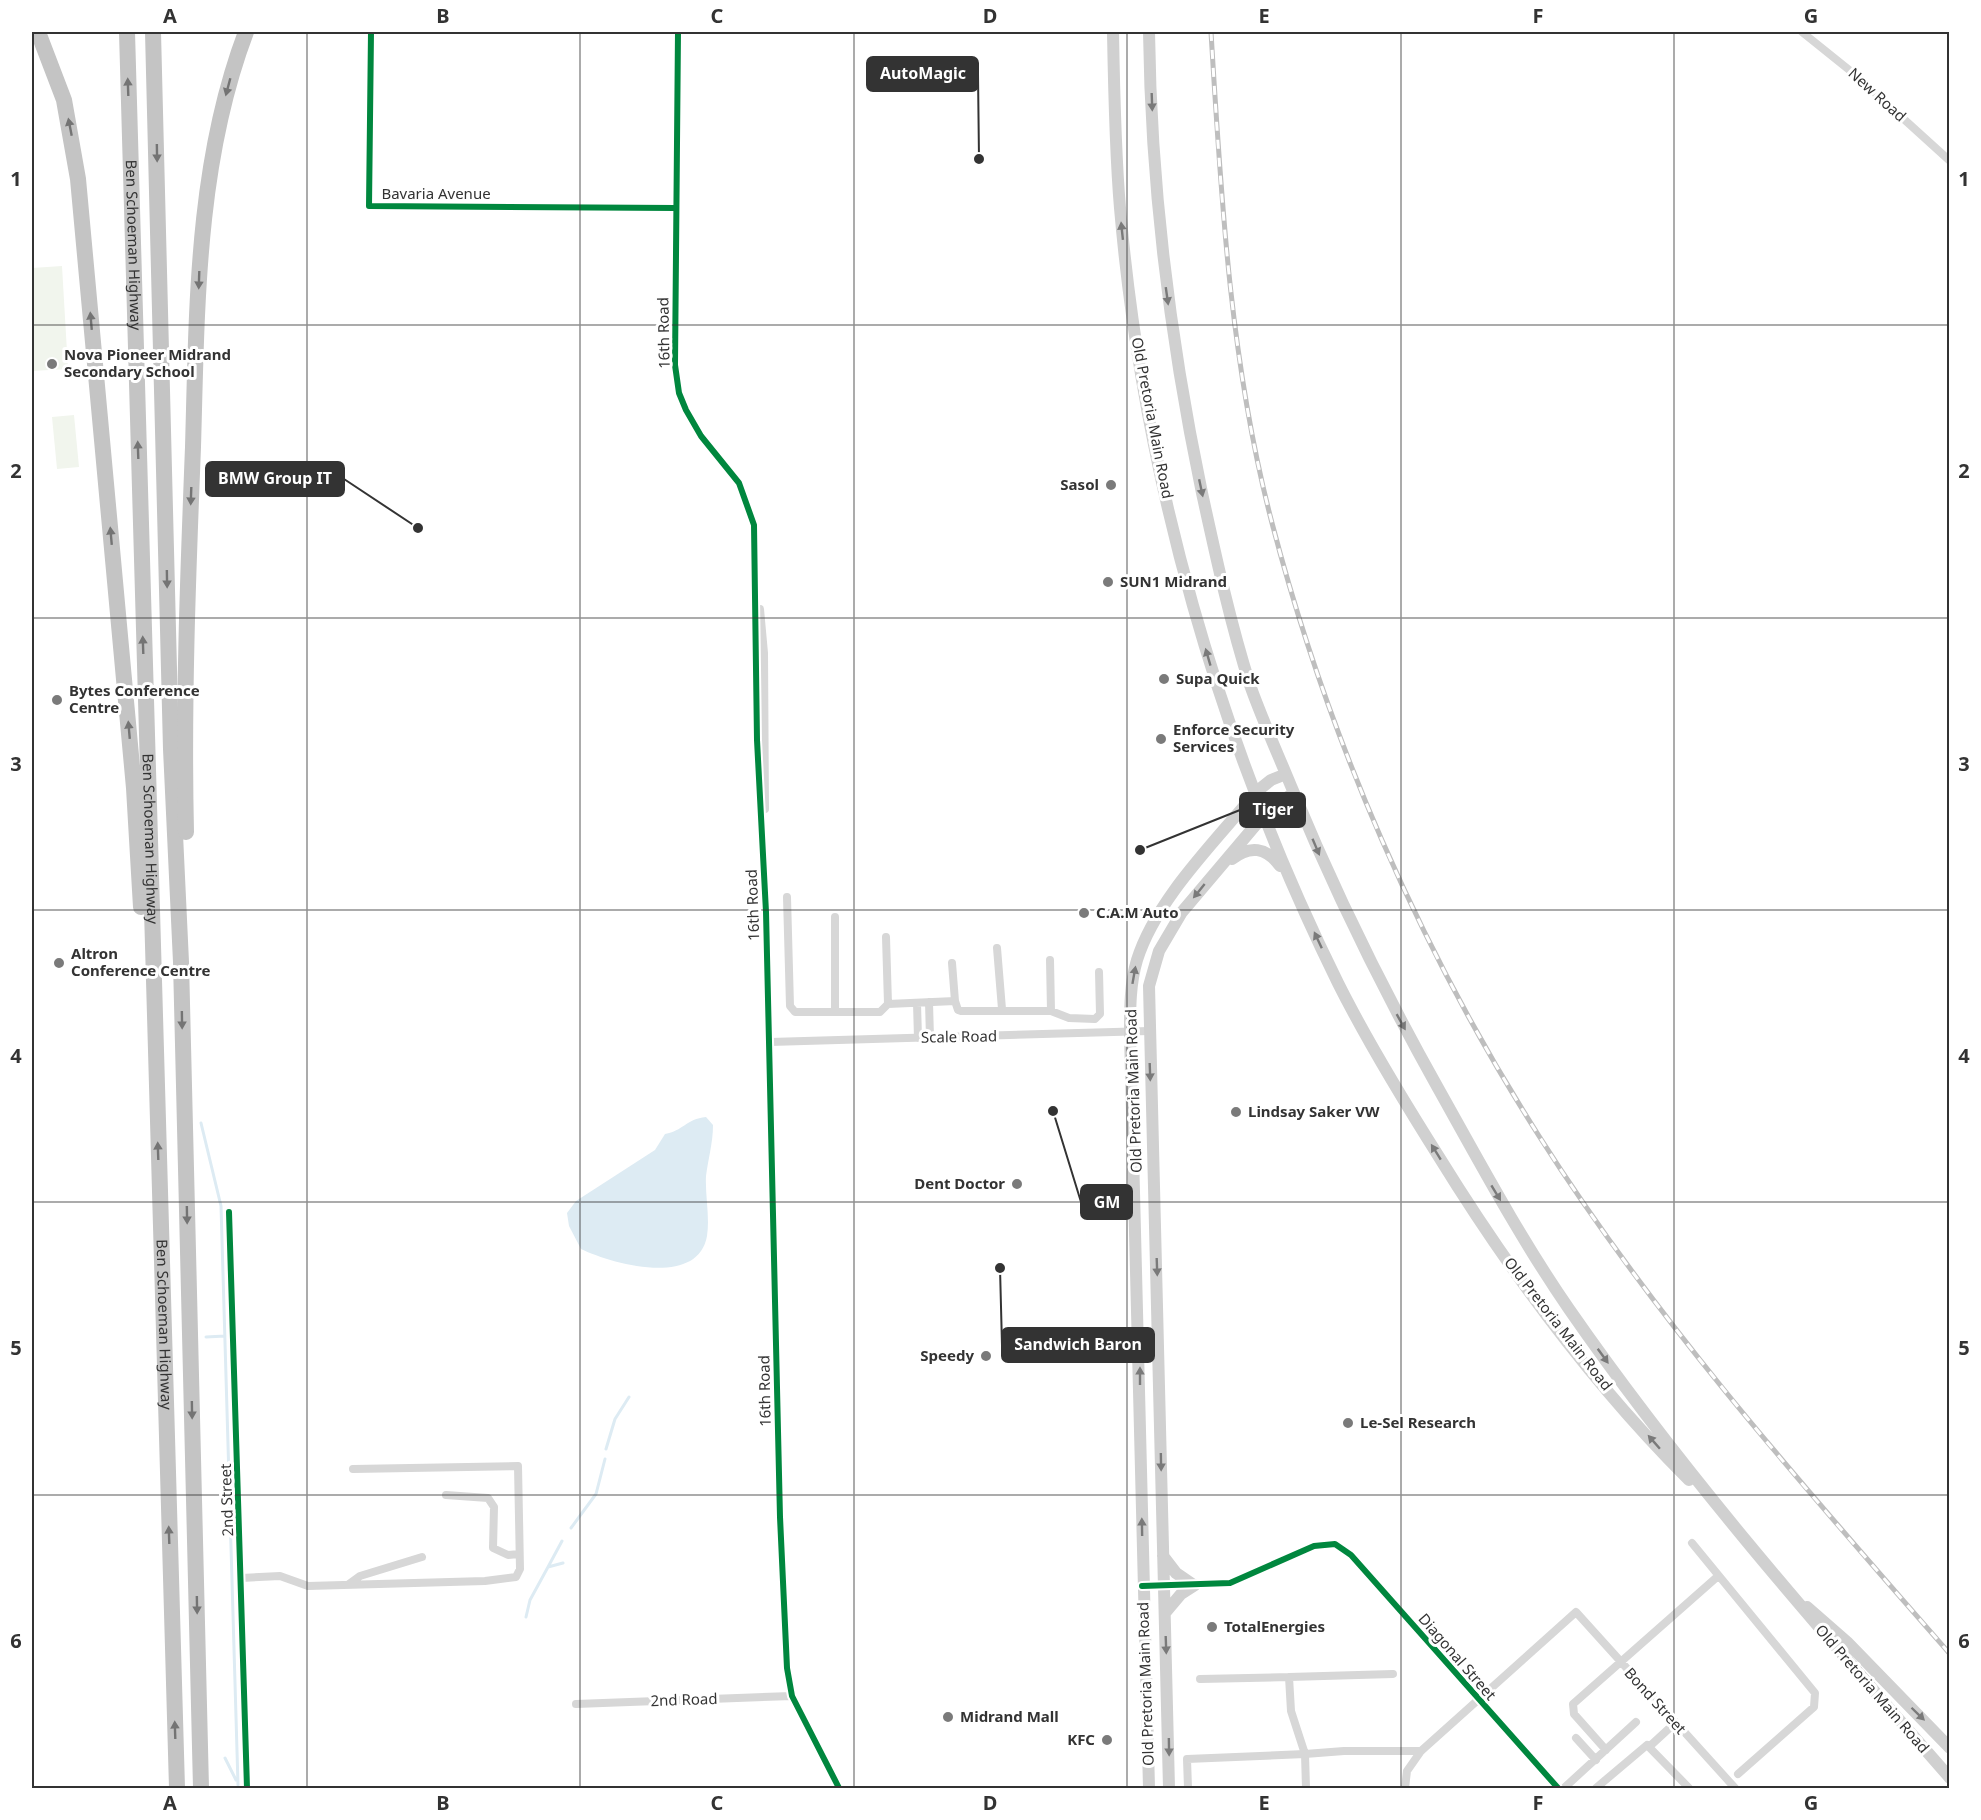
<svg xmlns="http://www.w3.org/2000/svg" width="1981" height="1820" viewBox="0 0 1981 1820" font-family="'Noto Sans',sans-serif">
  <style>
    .green { fill: #f1f5ed }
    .water { fill: #ddebf3 }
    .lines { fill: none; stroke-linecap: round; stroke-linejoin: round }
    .stream { stroke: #ddebf3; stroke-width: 3 }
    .minor { stroke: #d7d7d7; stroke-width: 8 }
    .secondary { stroke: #d0d0d0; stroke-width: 12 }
    .motorway { stroke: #c4c4c4; stroke-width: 16 }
    .rail-casing { stroke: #bebebe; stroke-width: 5 }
    .rail { stroke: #fff; stroke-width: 3; stroke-dasharray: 9; stroke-linecap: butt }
    .cycleway-casing { stroke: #fff; stroke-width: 10 }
    .cycleway { stroke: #00873e; stroke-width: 6 }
    .oneway { fill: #747474 }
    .oneway2 { fill: #7a7a7a }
    .grid { fill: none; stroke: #333; stroke-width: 1.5; stroke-opacity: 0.55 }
    .poi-dot { fill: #7a7a7a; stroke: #fff; stroke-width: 2 }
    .labels { text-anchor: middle; stroke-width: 6; stroke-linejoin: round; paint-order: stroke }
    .street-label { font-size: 15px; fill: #333; stroke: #fff }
    .poi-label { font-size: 15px; font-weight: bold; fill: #333; stroke: #fff; text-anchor: start }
    .leader { fill: none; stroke: #333; stroke-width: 2 }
    .callout-dot { fill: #333; stroke: #fff; stroke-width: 2 }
    .callout { fill: #333; stroke: #333; stroke-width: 2 }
    .callout-label { font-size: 16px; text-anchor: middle; font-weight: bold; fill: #fff }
    .neatline { fill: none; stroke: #333; stroke-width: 2 }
    .grid-label { font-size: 20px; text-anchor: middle; font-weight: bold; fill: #333 }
  </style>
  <rect width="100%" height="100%" fill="#fff"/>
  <path class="green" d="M62,266L68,369L32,371V268Z
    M74,415L79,467L57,469L52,417Z"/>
  <path class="water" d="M706,1117L713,1125C713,1143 708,1159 706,1176C705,1195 710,1217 707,1236C698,1288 612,1264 581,1249L569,1226L567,1213L576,1201L655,1150L665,1134C683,1131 686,1119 706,1117Z"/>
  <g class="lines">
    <path class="stream" d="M201,1123L221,1206L238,1785
      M206,1337L225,1336
      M606,1449L615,1419L629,1397
      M571,1528L596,1494L605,1459
      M548,1567L562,1541
      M526,1617L530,1600L548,1567L563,1563
      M225,1758L236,1780"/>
    <path class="minor" d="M371,32L369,206L676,208
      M678,32L675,365L679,393L686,410L701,436L739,483L754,525L757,740L766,912L780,1517L787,1668L792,1696L839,1788
      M1802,32L1853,73L1950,161
      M760,609L764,653L765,809
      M787,897L790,1006L795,1012H880L888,1004L886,937
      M835,917V1011
      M997,948L1002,1009
      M1050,960L1051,1011
      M952,963L955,1001
      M929,1002L930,1038
      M917,1003L918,1038
      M888,1004L955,1001L958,1010L961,1011H1051L1069,1018L1095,1019L1100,1014L1099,972
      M770,1042L1149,1031
      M229,1212L247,1788
      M446,1495L488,1498L494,1507L493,1548L508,1555L519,1554
      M1692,1543L1815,1693L1814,1707L1738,1774
      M241,1578L280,1576L308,1586L485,1581L516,1577L520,1569L518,1466L353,1469
      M349,1584L360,1576L422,1557
      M1142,1586L1230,1583L1314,1546L1335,1544L1351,1555L1558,1788
      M1289,1677L1393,1674
      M576,1704L792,1696
      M1576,1738L1596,1760
      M1650,1746L1675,1723
      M1606,1750L1574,1714L1573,1704L1717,1577
      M1188,1788L1187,1759L1305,1754L1291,1711L1289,1677L1200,1679
      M1306,1788L1305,1754L1344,1751H1421
      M1405,1788L1407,1771L1421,1751L1576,1612L1735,1788
      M1564,1788L1636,1722
      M1596,1788L1647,1745L1689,1788"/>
    <path class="secondary" d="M1113,32C1114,90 1115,149 1120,208C1143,476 1219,742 1338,983C1368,1043 1403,1100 1439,1157C1510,1272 1593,1384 1689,1480
      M1149,32C1151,188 1170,340 1202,493C1216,557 1230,622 1250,685C1262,719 1277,752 1291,786C1334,890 1383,990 1438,1088C1480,1163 1520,1238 1569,1309C1684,1475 1817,1626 1950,1778
      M1232,859C1250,845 1266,847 1280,866
      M1163,1556L1176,1573L1192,1584
      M1807,1607L1847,1642L1950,1748
      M1165,1613L1181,1594L1195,1585
      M1149,1788L1130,1033C1130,1009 1130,983 1137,960C1156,899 1216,841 1256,792L1271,780L1286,774
      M1169,1788L1149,986L1159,951L1182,912L1270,808L1294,793"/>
    <g class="motorway">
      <path d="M38,32L64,100L78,179L134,788L141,907"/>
      <path id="s1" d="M127,32L177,1788"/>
      <path d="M153,32L171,749L181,962L201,1788"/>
      <path d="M186,832C183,704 188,575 193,447C197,308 196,164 246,32"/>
    </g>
    <defs>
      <path id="rail" d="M1211,32C1221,196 1230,363 1272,523C1328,738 1420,949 1539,1136C1657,1322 1805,1488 1950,1654"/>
    </defs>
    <use href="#rail" class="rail-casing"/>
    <use href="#rail" class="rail"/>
    <defs>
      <path id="cycleway" d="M371,32L369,206L676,208
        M678,32L675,365L679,393L686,410L701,436L739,483L754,525L757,740L766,912L780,1517L787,1668L792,1696L839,1788
        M229,1212L247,1788
        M1142,1586L1230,1583L1314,1546L1335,1544L1351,1555L1558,1788"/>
    </defs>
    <use href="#cycleway" class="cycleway-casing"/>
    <use href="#cycleway" class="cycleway"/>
  </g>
  <defs><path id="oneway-solid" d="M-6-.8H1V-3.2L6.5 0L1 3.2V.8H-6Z" transform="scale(1.5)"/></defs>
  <g class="oneway">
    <use href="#oneway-solid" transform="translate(128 87) rotate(-92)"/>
    <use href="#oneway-solid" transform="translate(228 87) rotate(105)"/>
    <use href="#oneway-solid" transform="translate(70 127) rotate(-101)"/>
    <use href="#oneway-solid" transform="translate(157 153) rotate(89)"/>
    <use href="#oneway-solid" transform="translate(199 280) rotate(92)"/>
    <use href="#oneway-solid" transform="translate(91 321) rotate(-95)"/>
    <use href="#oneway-solid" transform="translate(138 450) rotate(-92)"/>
    <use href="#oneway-solid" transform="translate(191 496) rotate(92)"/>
    <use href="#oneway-solid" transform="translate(111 536) rotate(-95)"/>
    <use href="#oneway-solid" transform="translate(167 579) rotate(89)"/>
    <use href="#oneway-solid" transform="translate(143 645) rotate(-92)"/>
    <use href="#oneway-solid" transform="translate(129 730) rotate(-95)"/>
    <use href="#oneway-solid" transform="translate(182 1020) rotate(89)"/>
    <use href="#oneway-solid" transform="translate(158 1151) rotate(-92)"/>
    <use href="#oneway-solid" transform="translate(187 1215) rotate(89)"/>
    <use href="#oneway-solid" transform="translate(192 1410) rotate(89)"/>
    <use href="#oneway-solid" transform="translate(169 1535) rotate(-92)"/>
    <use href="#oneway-solid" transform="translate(197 1605) rotate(89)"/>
    <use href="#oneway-solid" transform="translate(175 1730) rotate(-92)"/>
  </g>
  <g class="oneway2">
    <use href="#oneway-solid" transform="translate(1152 102) rotate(88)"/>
    <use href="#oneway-solid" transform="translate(1122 231) rotate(-96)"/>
    <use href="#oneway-solid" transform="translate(1167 296) rotate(82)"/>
    <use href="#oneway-solid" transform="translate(1201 488) rotate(78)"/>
    <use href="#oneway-solid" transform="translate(1208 657) rotate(-106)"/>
    <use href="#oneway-solid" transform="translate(1316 847) rotate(67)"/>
    <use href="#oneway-solid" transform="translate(1199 891) rotate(129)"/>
    <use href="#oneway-solid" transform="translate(1318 940) rotate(-115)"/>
    <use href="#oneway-solid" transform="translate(1134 975) rotate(-80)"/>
    <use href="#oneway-solid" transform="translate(1401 1022) rotate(61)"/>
    <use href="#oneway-solid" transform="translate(1150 1072) rotate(88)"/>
    <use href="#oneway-solid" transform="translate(1436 1152) rotate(-122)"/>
    <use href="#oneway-solid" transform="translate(1496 1193) rotate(59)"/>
    <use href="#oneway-solid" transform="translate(1157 1267) rotate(88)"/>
    <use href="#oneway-solid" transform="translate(1603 1356) rotate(54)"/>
    <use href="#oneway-solid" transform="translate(1140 1376) rotate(-90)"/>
    <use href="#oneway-solid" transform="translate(1654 1442) rotate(-131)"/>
    <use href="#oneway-solid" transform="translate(1161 1462) rotate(89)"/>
    <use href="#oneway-solid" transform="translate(1142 1527) rotate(-91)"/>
    <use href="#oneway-solid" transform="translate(1166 1645) rotate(88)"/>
    <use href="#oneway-solid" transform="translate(1918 1714) rotate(44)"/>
    <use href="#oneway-solid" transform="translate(1169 1747) rotate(89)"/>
  </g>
  <path class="grid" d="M307,32V1788M580,32V1788M854,32V1788M1127,32V1788M1401,32V1788M1674,32V1788M32,325H1950M32,618H1950M32,910H1950M32,1202H1950M32,1495H1950"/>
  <g class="poi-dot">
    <circle cx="52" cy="364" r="6"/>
    <circle cx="1111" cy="485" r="6"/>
    <circle cx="1108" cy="582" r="6"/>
    <circle cx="1164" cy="679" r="6"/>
    <circle cx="57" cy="700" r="6"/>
    <circle cx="1161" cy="739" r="6"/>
    <circle cx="1084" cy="913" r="6"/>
    <circle cx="59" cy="963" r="6"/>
    <circle cx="1236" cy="1112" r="6"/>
    <circle cx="1017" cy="1184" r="6"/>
    <circle cx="986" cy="1356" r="6"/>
    <circle cx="1348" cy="1423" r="6"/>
    <circle cx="1212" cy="1627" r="6"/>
    <circle cx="948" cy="1717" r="6"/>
    <circle cx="1107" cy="1740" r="6"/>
  </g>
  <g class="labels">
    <g class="street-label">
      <text transform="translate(1877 95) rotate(42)" y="5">New Road</text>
      <text x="436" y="199">Bavaria Avenue</text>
      <text dy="5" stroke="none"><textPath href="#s1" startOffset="213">Ben Schoeman Highway</textPath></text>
      <text transform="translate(664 333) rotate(-91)" y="5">16th Road</text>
      <text transform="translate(1152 418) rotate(79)" y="5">Old Pretoria Main Road</text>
      <text dy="5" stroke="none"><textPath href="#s1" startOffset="807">Ben Schoeman Highway</textPath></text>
      <text transform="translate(753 905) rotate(-92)" y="5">16th Road</text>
      <text transform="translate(959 1037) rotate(-1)" y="5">Scale Road</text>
      <text transform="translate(1134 1091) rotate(-92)" y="5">Old Pretoria Main Road</text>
      <text dy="5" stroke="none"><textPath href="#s1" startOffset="1293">Ben Schoeman Highway</textPath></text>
      <text transform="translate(1558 1324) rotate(52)" y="5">Old Pretoria Main Road</text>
      <text transform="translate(765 1391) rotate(-91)" y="5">16th Road</text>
      <text transform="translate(227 1500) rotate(-92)" y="5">2nd Street</text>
      <text transform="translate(1457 1657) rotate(49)" y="5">Diagonal Street</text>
      <text transform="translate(1146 1684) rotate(-92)" y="5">Old Pretoria Main Road</text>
      <text transform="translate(1872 1689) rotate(49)" y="5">Old Pretoria Main Road</text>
      <text transform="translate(684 1700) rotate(-2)" y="5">2nd Road</text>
      <text transform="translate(1655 1701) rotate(48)" y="5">Bond Street</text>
    </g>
    <g class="poi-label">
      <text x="64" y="360">Nova Pioneer Midrand<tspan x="64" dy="17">Secondary School</tspan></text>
      <text x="1099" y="490" text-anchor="end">Sasol</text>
      <text x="1120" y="587">SUN1 Midrand</text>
      <text x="1176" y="684">Supa Quick</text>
      <text x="69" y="696">Bytes Conference<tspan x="69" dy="17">Centre</tspan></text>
      <text x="1173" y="735">Enforce Security<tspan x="1173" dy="17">Services</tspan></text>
      <text x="1096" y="918">C.A.M Auto</text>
      <text x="71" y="959">Altron<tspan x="71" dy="17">Conference Centre</tspan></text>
      <text x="1248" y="1117">Lindsay Saker VW</text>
      <text x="1005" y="1189" text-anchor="end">Dent Doctor</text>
      <text x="974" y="1361" text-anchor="end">Speedy</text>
      <text x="1360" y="1428">Le-Sel Research</text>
      <text x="1224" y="1632">TotalEnergies</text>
      <text x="960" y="1722">Midrand Mall</text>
      <text x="1095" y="1745" text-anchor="end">KFC</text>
    </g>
  </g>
  <path class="leader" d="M979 159L978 74M418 528L344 479M1140 850L1240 810M1053 1111L1081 1202M1000 1268L1002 1345"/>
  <g class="callout-dot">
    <circle cx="979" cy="159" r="6"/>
    <circle cx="418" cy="528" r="6"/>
    <circle cx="1140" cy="850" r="6"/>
    <circle cx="1053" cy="1111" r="6"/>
    <circle cx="1000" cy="1268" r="6"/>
  </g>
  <g class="callout">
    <rect x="867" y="57" width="111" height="34" rx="6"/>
    <rect x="206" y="462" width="138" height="34" rx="6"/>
    <rect x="1240" y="793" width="65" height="34" rx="6"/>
    <rect x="1081" y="1185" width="51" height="34" rx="6"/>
    <rect x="1002" y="1328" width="152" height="34" rx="6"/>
  </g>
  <g class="callout-label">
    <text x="923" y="79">AutoMagic</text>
    <text x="275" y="484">BMW Group IT</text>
    <text x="1273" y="815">Tiger</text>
    <text x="1107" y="1208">GM</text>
    <text x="1078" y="1350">Sandwich Baron</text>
  </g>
  <rect width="1981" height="1820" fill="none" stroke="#ffffff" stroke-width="66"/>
  <rect x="33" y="33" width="1915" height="1754" class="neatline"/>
  <g class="grid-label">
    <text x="170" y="23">A</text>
    <text x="443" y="23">B</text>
    <text x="717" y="23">C</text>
    <text x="990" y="23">D</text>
    <text x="1264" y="23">E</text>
    <text x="1538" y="23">F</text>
    <text x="1811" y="23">G</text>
    <text x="16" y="186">1</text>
    <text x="1964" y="186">1</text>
    <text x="16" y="478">2</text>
    <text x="1964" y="478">2</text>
    <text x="16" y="771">3</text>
    <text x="1964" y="771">3</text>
    <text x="16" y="1063">4</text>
    <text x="1964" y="1063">4</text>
    <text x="16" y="1355">5</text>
    <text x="1964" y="1355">5</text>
    <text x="16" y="1648">6</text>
    <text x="1964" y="1648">6</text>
    <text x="170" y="1810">A</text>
    <text x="443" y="1810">B</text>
    <text x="717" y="1810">C</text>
    <text x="990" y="1810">D</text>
    <text x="1264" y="1810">E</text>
    <text x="1538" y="1810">F</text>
    <text x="1811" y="1810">G</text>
  </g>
</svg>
